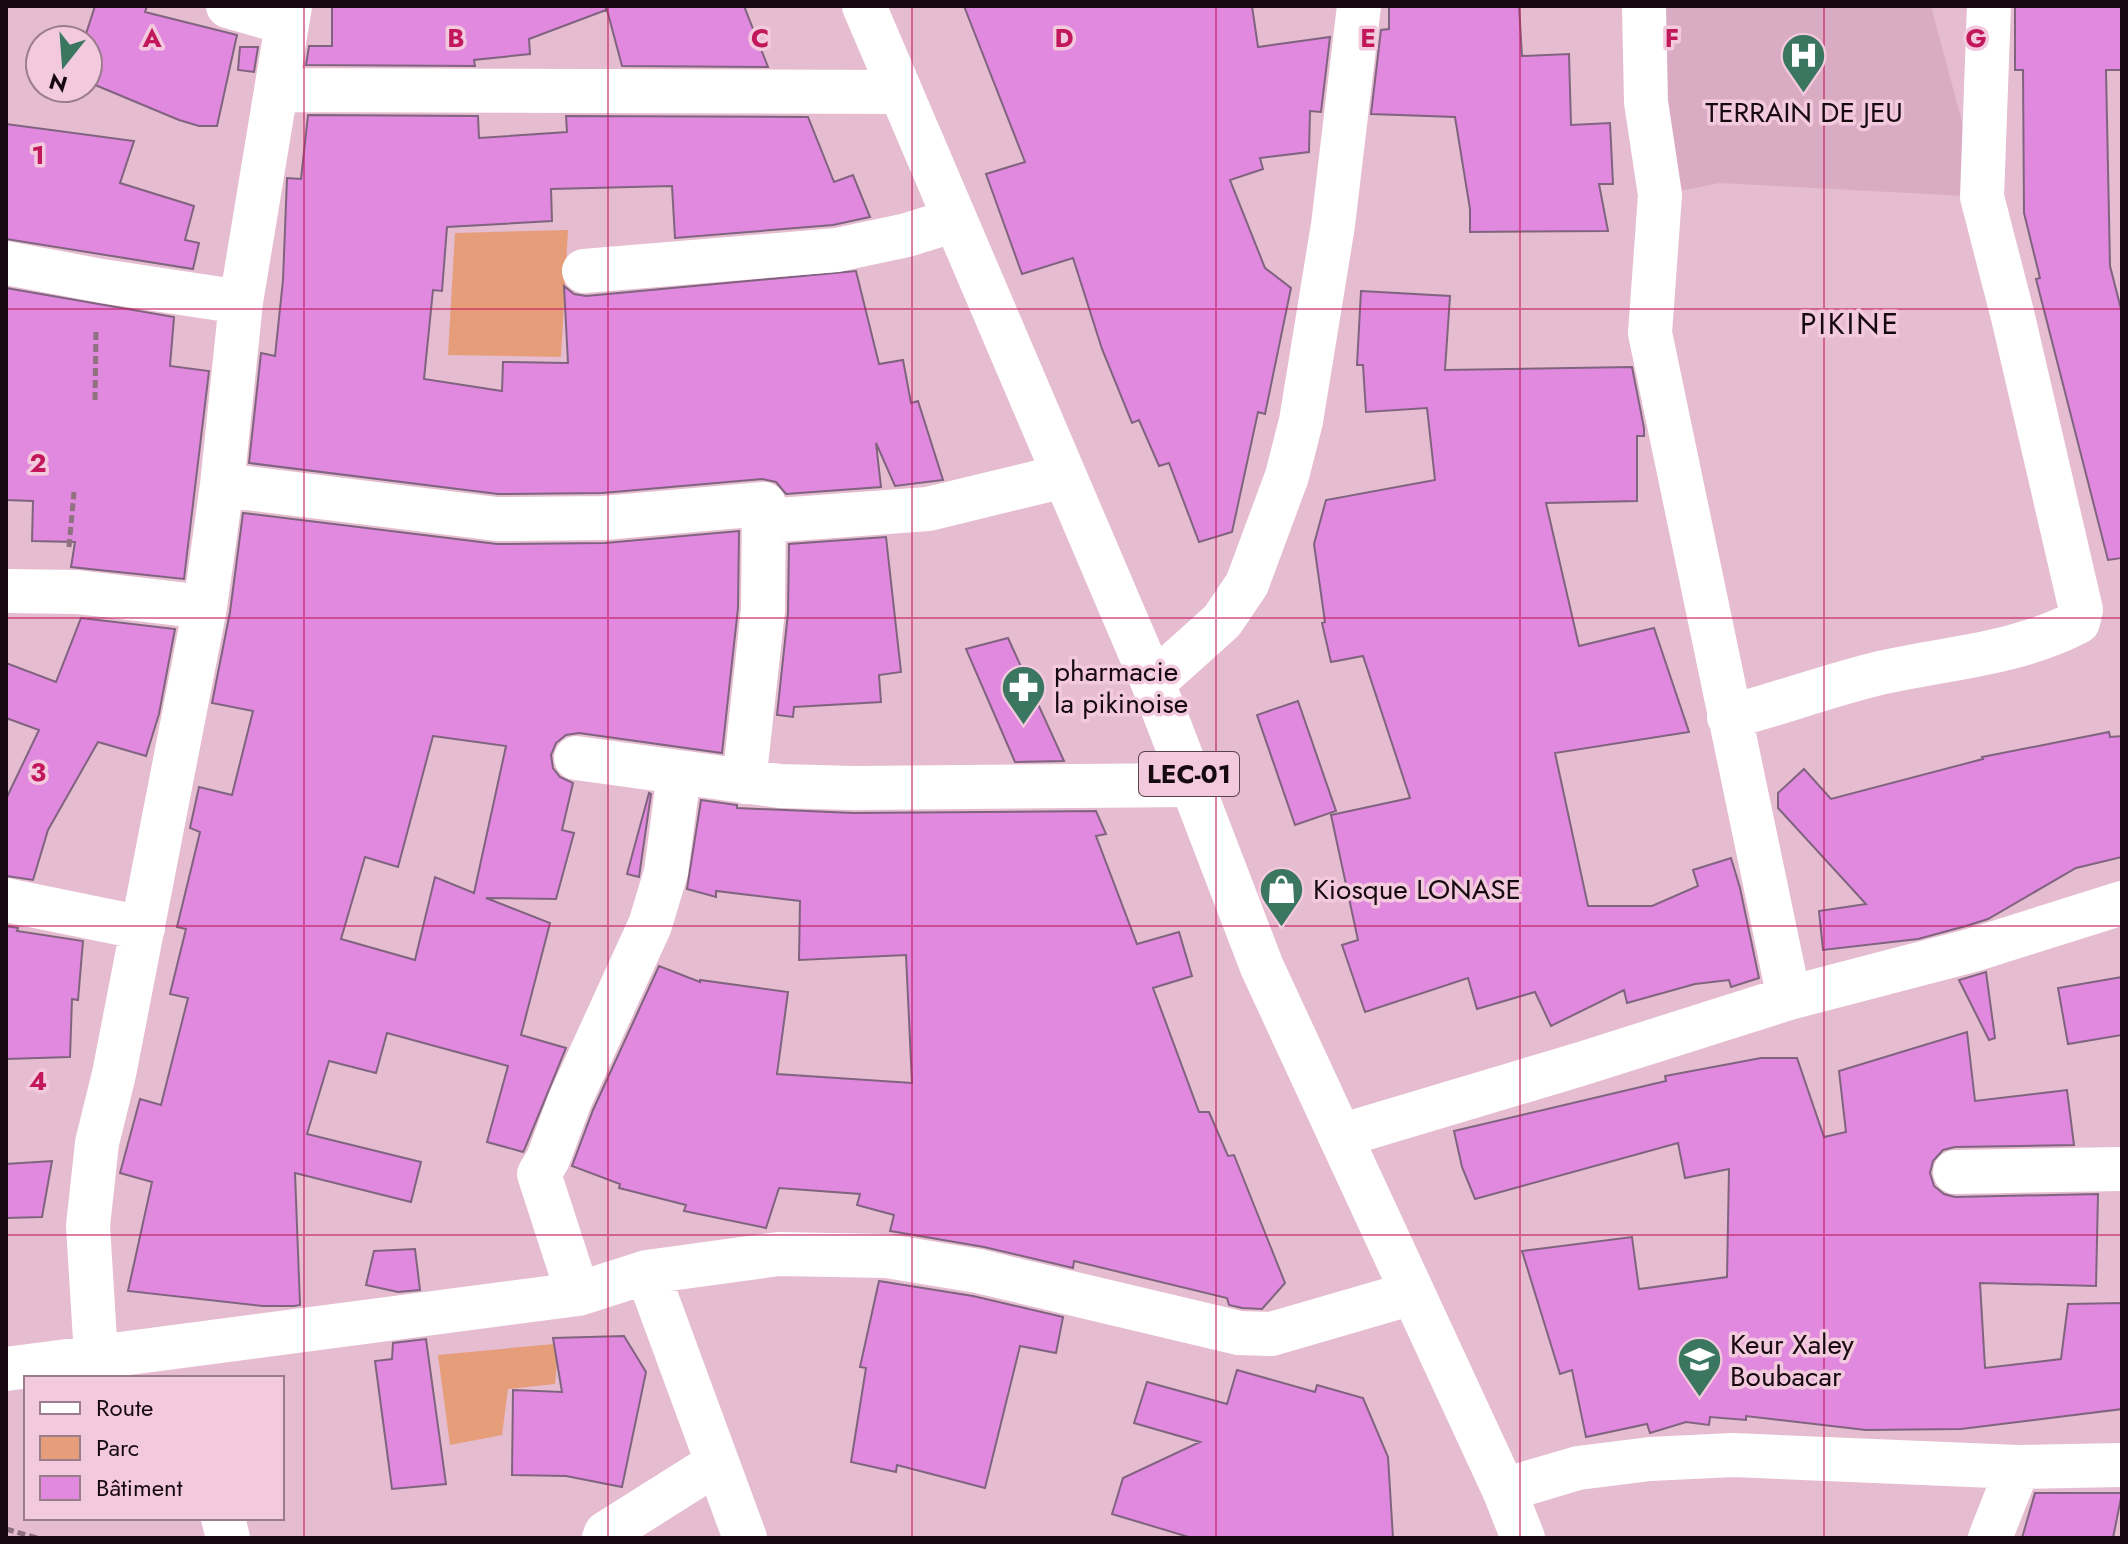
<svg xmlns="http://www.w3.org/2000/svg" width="2128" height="1544" viewBox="0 0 2128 1544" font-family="Jost,sans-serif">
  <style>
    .built { fill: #daacc4 }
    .green { fill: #e69d79 }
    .building { fill: #e089df; stroke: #80647f; stroke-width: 2; fill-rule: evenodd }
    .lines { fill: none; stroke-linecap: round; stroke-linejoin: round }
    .path { stroke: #8f717f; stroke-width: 5; stroke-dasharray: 8 4; stroke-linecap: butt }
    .street { stroke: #fff; stroke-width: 44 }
    .highway { stroke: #fff; stroke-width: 44 }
    .grid { fill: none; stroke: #c2185b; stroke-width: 2; stroke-opacity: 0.55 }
    .labels { text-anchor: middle; stroke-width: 7; stroke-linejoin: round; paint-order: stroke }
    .shield { fill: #f2c9dd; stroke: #59434e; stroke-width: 2 }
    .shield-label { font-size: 26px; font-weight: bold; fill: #170910 }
    .poi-label { font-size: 28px; fill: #170910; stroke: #f2c9dd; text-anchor: start }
    .neighbourhood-label { font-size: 30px; letter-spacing: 2px; fill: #170910; stroke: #f2c9dd }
    .grid-label { font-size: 26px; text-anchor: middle; font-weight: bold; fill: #c2185b; stroke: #f2c9dd; stroke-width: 7; stroke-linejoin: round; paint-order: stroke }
  </style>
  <rect width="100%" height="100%" fill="#e5bcd0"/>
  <path class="built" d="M1646,6H1931L1982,197L1720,183L1660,195Z"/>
  <path class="green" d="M568,230L561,357L448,355L455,233Z
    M554,1344L557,1363L555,1384L508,1389L502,1435L450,1445L438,1355Z"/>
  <path class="building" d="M95,6H147L145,12L237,35L217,126H199L179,120L88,82V40H84Z
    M332,6H606V10L529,39L530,54L474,60L475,66L306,65L309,46H332Z
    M606,6H744L768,67L622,66Z
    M964,6H1252L1258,47L1330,37L1321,112L1310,111L1309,152L1260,158L1263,169L1230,180L1265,268L1291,288L1265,414L1258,412L1232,532L1199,542L1169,463L1159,466L1139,420L1132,423L1102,349L1073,258L1022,274L986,174L1025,162Z
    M1389,6H1519L1522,56L1569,54L1571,125L1610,123L1613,184H1599L1608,231L1470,232V209L1455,117L1371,114L1381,30L1389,29Z
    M2015,6H2122V70H2106L2110,266L2122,313V558L2108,560L2036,279L2040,278L2024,213L2023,70H2015Z
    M240,47H258L254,72L238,70Z
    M308,115L478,116L479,138L567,132L566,116L808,117L834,182L853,175L870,217L833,225L675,238L672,186L551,189L552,221L447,227L442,291L433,290L424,379L502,391L503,362L568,363L564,286L574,294L586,296L856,271L879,364L903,360L911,403L918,401L943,480L895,486L876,443L881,487L786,494L776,482L762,479L602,493L498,494L249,463L261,353L275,356L283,280L287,178L301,179Z
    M6,124L134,141L120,183L194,206L185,240L199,243L193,269L6,239Z
    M6,288L174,317L170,366L209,371L184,579L71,567L75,542L32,541L33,501L6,500Z
    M1361,291L1450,296L1445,370L1632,367L1644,428V436H1637V501L1546,503L1579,646L1654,628L1689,732L1555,753L1588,906H1652L1698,886L1693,870L1731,858L1740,888L1759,978L1731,987L1729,980L1695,984L1627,1003L1624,990L1551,1026L1535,992L1477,1009L1468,978L1365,1012L1342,945L1358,940L1331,815L1410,798L1363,656L1331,662L1322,623L1325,622L1314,544L1326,500L1435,480L1427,408L1366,412L1363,365H1357Z
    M243,513L497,544L605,543L739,531L738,608L722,753L579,733L566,735L556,743L551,755L553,768L560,777L573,783L562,830L574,833L556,899L486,898L550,923L521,1035L566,1048L525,1148L523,1152L487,1142L508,1066L387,1033L376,1073L329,1061L307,1134L421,1162L411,1202L295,1173L300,1305L294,1306H262L128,1291L152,1182L120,1173L140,1099L161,1105L188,998L170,994L186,929L177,927L200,832L190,828L199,787L232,795L253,711L212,703L230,612ZM433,736L506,746L474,893L435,877L415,960L341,939L365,857L398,867Z
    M886,537L901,672L879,675L881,702L794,707L793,717L777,715L788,613L789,544Z
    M81,618L175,629L159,714L146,756L98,742L48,830L33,880L6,876V799L39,730L6,718V663L56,682Z
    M1008,638L1064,761L1015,762L966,649Z
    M1298,701L1336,811L1295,825L1257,715Z
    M2109,732L2110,737L2122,736V857L2076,868L1988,919L1966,926L1918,939L1823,950L1819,911L1866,904L1778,808V793L1804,769L1831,799L1983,759L1982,757Z
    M649,793L651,794L639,877L627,874Z
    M701,800L737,805V808L853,813L1096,811L1106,834L1096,836L1137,944L1179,932L1192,976L1153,988L1199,1112H1209L1228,1156L1234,1155L1285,1283L1262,1309L1242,1308L1229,1305L1227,1298L1074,1261L1073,1268L984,1247L890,1231L894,1215L857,1205L860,1194L779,1188L766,1228L684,1211L686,1205L619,1188L620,1184L572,1166L593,1110L659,966L700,982V980L788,992L777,1074L912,1083L906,955L799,960L800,901L716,891V897L687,889Z
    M6,926L18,928L17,931L83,941L78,1000L72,999L70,1057L6,1059Z
    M1986,972L1995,1038L1989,1040L1959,980Z
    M2122,977V1035L2068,1044L2058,988Z
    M1967,1032L1975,1101L2067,1090L2074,1145L1955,1147L1943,1150L1933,1161L1930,1173L1934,1186L1944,1194L1955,1197L2098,1194L2096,1286L1980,1283L1985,1368L2061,1359L2068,1304L2122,1303V1409L1961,1429L1866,1430L1746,1416V1420L1710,1417L1709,1425L1686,1422L1650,1433L1647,1424L1586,1437L1572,1370L1560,1374L1522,1251L1632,1237L1639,1289L1727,1277L1729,1169L1685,1178L1678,1143L1475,1199L1462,1167L1454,1131L1666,1081L1665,1076L1761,1058H1797L1824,1137L1846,1132L1839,1071Z
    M52,1161L42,1217L6,1218V1164Z
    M415,1249L420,1290L398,1292L366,1285L374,1251Z
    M879,1281L973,1296L1063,1317L1056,1353L1020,1346L985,1488L897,1465L896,1472L851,1462L866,1368L860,1367Z
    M624,1336L646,1372L622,1487L566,1476L512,1475L513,1390L562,1392L553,1338Z
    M426,1339L446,1484L392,1489L375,1361L392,1359L393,1343Z
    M1237,1370L1315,1392L1317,1385L1363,1398L1388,1457L1393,1538H1192L1112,1514L1123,1478L1200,1442L1134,1423L1147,1382L1227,1404Z
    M2035,1493H2122L2113,1538H2022Z"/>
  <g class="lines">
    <path class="path" d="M95,400L96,329
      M69,547L74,492
      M6,1529L37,1538"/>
    <path class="street" d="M228,6L287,23
      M1644,6L1646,102L1660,195L1650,333L1789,998
      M276,90L900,92
      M6,263L102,281L241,302
      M584,271L837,250L907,235L955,220
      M222,485L497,519L603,518L764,504L763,610L744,782
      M765,521L928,509L1064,476
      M6,591L77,592L205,607
      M1153,683L1222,621L1247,584L1287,476L1301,421L1333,225L1359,6
      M1729,717C1778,704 1827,686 1876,674C1944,658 2015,655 2078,622L2081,610L2013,317L1982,197L1989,6
      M576,758L780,786L854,788L1194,785
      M6,900L143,928
      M1340,1136L1584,1063L1789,998L1973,950L2122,903
      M1955,1172L2122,1169
      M647,1272L745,1538
      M578,1294L539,1174L548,1159L570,1100L650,925L666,872L679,774
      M96,1356L88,1226L97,1143L114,1074L205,607L222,485L241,302L290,6
      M6,1369L578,1294L647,1272L778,1254L887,1256L978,1271L1239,1333L1271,1334L1412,1293
      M1504,1490L1578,1468L1650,1459L1733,1455L2018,1467L2122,1465
      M223,1518L228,1538
      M604,1538L606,1533L717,1463
      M1990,1538L2018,1467"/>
    <path class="highway" d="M864,6L1153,683L1262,967L1504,1490L1523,1538"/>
  </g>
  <path class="grid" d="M304,6V1538M608,6V1538M912,6V1538M1216,6V1538M1520,6V1538M1824,6V1538M6,309H2122M6,618H2122M6,926H2122M6,1235H2122"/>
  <defs>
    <symbol id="hospital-pin" viewBox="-11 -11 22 30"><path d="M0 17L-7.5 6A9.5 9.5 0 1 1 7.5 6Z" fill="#3b7660" stroke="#f2c9dd"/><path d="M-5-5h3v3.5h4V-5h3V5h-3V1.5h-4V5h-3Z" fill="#fff"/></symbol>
    <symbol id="pharmacy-pin" viewBox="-11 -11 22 30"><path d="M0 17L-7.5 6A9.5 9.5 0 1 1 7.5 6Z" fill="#3b7660" stroke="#f2c9dd"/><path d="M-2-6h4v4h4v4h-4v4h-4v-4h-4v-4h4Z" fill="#fff"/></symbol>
    <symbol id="shop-pin" viewBox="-11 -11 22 30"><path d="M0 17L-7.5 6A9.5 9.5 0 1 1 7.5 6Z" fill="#3b7660" stroke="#f2c9dd"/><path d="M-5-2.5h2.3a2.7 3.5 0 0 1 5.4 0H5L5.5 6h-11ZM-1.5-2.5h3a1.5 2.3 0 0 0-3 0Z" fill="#fff"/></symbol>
    <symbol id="school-pin" viewBox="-11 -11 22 30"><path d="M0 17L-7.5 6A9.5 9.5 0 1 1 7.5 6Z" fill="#3b7660" stroke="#f2c9dd"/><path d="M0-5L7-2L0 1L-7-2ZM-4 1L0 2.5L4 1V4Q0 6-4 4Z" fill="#fff"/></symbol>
  </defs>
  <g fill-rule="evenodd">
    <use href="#hospital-pin" x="1778" y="30" width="51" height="69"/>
    <use href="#pharmacy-pin" x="998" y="662" width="51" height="69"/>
    <use href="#shop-pin" x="1256" y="864" width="51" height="69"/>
    <use href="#school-pin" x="1674" y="1334" width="51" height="69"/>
  </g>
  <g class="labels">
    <rect class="shield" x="1139" y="752" width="100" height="44" rx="6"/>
    <g class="shield-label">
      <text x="1189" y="783">LEC-01</text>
    </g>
    <g class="poi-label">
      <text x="1804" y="122" text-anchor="middle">TERRAIN DE JEU</text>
      <text x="1054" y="681">pharmacie<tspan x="1054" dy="32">la pikinoise</tspan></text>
      <text x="1313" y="899">Kiosque LONASE</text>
      <text x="1730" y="1354">Keur Xaley<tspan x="1730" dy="32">Boubacar</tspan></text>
    </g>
    <g class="neighbourhood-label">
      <text x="1850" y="334">PIKINE</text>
    </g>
  </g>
  <g class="grid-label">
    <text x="152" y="47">A</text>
    <text x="456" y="47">B</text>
    <text x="760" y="47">C</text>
    <text x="1064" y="47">D</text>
    <text x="1368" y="47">E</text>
    <text x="1672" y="47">F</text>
    <text x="1976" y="47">G</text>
    <text x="38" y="164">1</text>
    <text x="38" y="472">2</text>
    <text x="38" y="781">3</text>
    <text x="38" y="1090">4</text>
  </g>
  <rect width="2128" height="1544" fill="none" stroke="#170910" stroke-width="16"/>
  <rect x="24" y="1376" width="260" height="144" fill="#f2c9dd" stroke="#9a7c8b" stroke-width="2"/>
  <rect x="40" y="1402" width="40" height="12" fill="#ffffff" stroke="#9a7c8b" stroke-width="2"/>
  <text x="96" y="1416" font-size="24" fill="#170910">Route</text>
  <rect x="40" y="1436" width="40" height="24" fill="#e69d79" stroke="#9a7c8b" stroke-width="2"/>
  <text x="96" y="1456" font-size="24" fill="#170910">Parc</text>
  <rect x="40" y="1476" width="40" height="24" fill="#e089df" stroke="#9a7c8b" stroke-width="2"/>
  <text x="96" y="1496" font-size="24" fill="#170910">Bâtiment</text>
  <g transform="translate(64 64) rotate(197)"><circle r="38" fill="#f2c9dd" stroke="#9a7c8b" stroke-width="2"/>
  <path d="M0-6L14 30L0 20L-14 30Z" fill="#3b7660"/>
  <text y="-12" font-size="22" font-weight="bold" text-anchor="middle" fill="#170910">N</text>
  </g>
</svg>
